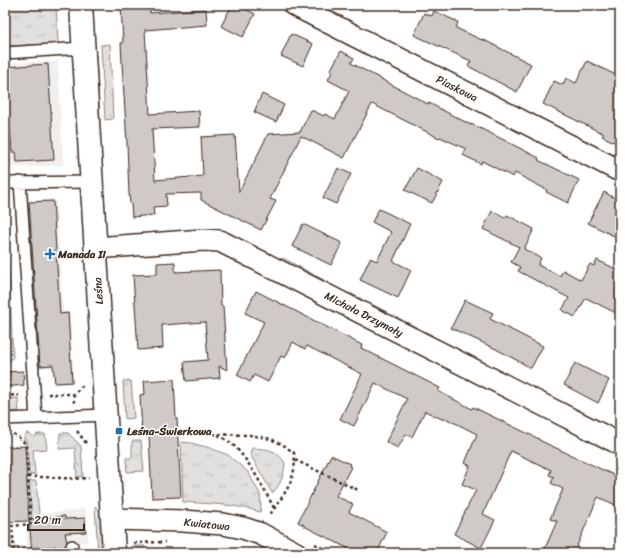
<svg xmlns="http://www.w3.org/2000/svg" width="625" height="558" viewBox="0 0 625 558" font-family="Sriracha,sans-serif">
  <style>
    .built { fill: #f1efee }
    .grass { fill: url(#grass-tufts); stroke: #8e857e }
    .building { fill: #cfcac7; stroke: #3b2a1e }
    .lines { fill: none; stroke-linecap: round; stroke-linejoin: round }
    .lane-casing { stroke: #3b2a1e; stroke-width: 14 }
    .street-casing { stroke: #3b2a1e; stroke-width: 24 }
    .secondary-casing { stroke: #3b2a1e; stroke-width: 25 }
    .path { stroke: #3b2a1e; stroke-width: 2.5; stroke-dasharray: 3 3; stroke-linecap: butt }
    .lane { stroke: #fff; stroke-width: 11 }
    .street { stroke: #fff; stroke-width: 21 }
    .secondary { stroke: #fff; stroke-width: 22 }
    .poi-dot { fill: #1f6fb2; stroke: #fff; stroke-width: 1.5 }
    .labels { text-anchor: middle; stroke-width: 3; stroke-linejoin: round; paint-order: stroke }
    .street-label { font-size: 11px; fill: #3b2a1e; stroke: #fff }
    .poi-label { font-size: 11px; font-weight: bold; fill: #3b2a1e; stroke: #fff; text-anchor: start }
  </style>
  <defs>
    <pattern id="grass-tufts" width="24" height="20" patternUnits="userSpaceOnUse"><rect width="24" height="20" fill="#e2e0de"/><path d="M3 7l-1-3M5 7V3M7 7l1-3M15 17l-1-3M17 17v-4M19 17l1-3" fill="none" stroke="#c3c0be"/></pattern>
  </defs>
  <rect width="100%" height="100%" fill="#fff"/>
  <filter id="ink" filterUnits="userSpaceOnUse"><feTurbulence type="fractalNoise" baseFrequency=".025" numOctaves="2"/><feDisplacementMap in="SourceGraphic" scale="8" xChannelSelector="R" yChannelSelector="G"/><feConvolveMatrix kernelMatrix="1 2 1 2 8 2 1 2 1" color-interpolation-filters="sRGB"/></filter>
  <g filter="url(#ink)">
    <path class="built" d="M58,61L63,165L5,168V63Z
      M56,199L63,311H70L74,384L53,385L52,368H37L27,201Z
      M86,509L88,542L27,547L25,529L32,527L36,518H39V514Z"/>
    <path class="grass" d="M5,5H56L58,44L5,46Z
      M93,44H95L100,121H98Z
      M110,44L113,119L105,120L101,45Z
      M5,191L13,357L5,367Z
      M283,258L324,280L323,282L282,261Z
      M350,293L387,312L386,314L349,295Z
      M396,317L432,335L431,338L395,319Z
      M123,381H131L134,418L125,419Z
      M18,398L19,411L5,412V399Z
      M27,433L35,437L37,434H45L47,449L33,450L35,474L29,475L26,440L23,438Z
      M60,433H68L81,446L83,476L77,477L75,448L59,449Z
      M132,441H141L144,471L127,472L126,458H132Z
      M181,442L191,443L210,448L228,455L248,472L260,494L261,509L260,512C235,504 209,504 183,502Z
      M252,448C268,449 276,449 285,463C284,474 281,485 272,493L250,454Z
      M29,481H36L39,514V518H36L32,527Z
      M95,506L102,513L104,542L102,553H98Z
      M5,529H10L11,548H5Z
      M132,546H145L140,553H132Z"/>
    <path class="building" d="M121,5H150V13L206,9L207,25L145,30L150,114L199,111L200,127L152,129L155,180L203,176L201,137L235,135L239,192L268,134L300,132L311,110L324,116L325,114L335,119L349,91L328,80L332,72L330,71L341,51L354,58L351,63L428,104L429,103L471,125V124L490,133L539,158L538,160L579,180L568,203L546,192L547,190L515,173L513,177L482,161L481,164L463,155L466,149L440,137L439,138L372,104L344,158L301,136L270,199L276,201L261,230L201,200V193L166,194L167,206L153,207L154,215L132,217L131,204H130L129,194L127,144L122,63L121,43H123Z
      M232,5H238L255,14L243,37L221,26Z
      M434,11L458,22L456,28L482,40V39L531,64L517,92L468,66L471,61L414,35L424,13L432,16Z
      M291,34L313,44L303,66L281,56Z
      M587,61L620,77V145L602,136L604,134L543,104L554,81L563,85L566,78L576,83Z
      M48,64L54,160L17,162L16,152H12L9,115H5V67Z
      M262,94L284,105L276,122L254,112Z
      M338,168L351,174L336,204L323,198Z
      M417,168L443,182L432,203L405,190Z
      M604,192L620,201V239L588,223Z
      M53,201L60,314L68,313L72,382L55,383L53,365L40,366L29,202Z
      M379,209L410,224L393,261L411,270L398,298L360,280L370,258L377,261L391,232L372,222Z
      M492,211L505,218L507,215L534,229L524,249L541,258L538,265L560,276L563,270L581,280L590,264L594,266L597,260L620,271V315L586,298L575,317L562,310L569,298L518,271L520,267L511,262L519,247L483,229Z
      M303,224L342,243L331,265L292,246Z
      M175,262V272L220,270L221,306H223L227,370L219,366L220,378L186,381L184,362L208,360L205,322L162,325L163,348L138,350L133,275L157,274V263Z
      M256,291L362,345L361,348L440,388L438,391L472,409L473,407L539,439V440L620,478V507L598,497L574,553H543L557,521L550,519L563,489L551,483L554,477L549,475L551,470L511,451L483,514L495,520L481,548L454,534L476,490L462,484L470,466L465,463L477,434L445,418L444,420L425,411L412,437L406,434L398,448L386,442L407,399L375,383L354,426L340,419L362,374L307,346L305,349L293,342L285,358L281,356L268,382L254,375L250,382L237,375L264,322L245,313Z
      M465,300L493,313L490,319L543,346L531,368L496,349L451,328Z
      M575,363L609,380L598,403L564,385Z
      M23,371L24,385L5,387V372Z
      M174,379L176,419H177L181,497L152,498L149,435H142L140,395L145,394L144,381Z
      M25,446L29,521L5,522V447Z
      M331,455L350,464L349,466L351,467L336,496L353,504L349,512L387,532L377,553H357L304,526V525L298,522Z
      M65,516V519L85,518L86,532L65,533L67,542L65,546V553H32L29,519Z"/>
    <g class="lines">
      <defs>
        <path id="lane" d="M5,53L83,48
          M20,182L36,418
          M5,183L92,182
          M5,419L106,415
          M72,546V553"/>
        <path id="street" d="M294,5L620,171
          M95,248L203,240L220,241L620,444
          M112,519L183,521L223,524L243,528L261,534L296,553"/>
        <path id="secondary" d="M81,5L114,553"/>
      </defs>
      <use href="#lane" class="lane-casing"/>
      <use href="#street" class="street-casing"/>
      <use href="#secondary" class="secondary-casing"/>
      <path class="path" d="M48,394H74
        M5,396L19,395
        M74,403V394L84,384
        M77,431L86,443
        M183,432L208,434L250,435L271,439L285,446L294,453C298,480 283,495 269,516
        M13,434L17,436L26,444L31,524L12,526L14,550
        M218,435C223,438 229,441 233,445C249,460 264,489 274,508
        M295,460L360,491
        M28,477C49,476 68,480 89,478
        M134,543L165,542
        M315,544L331,553
        M5,551L57,547"/>
      <use href="#lane" class="lane"/>
      <use href="#street" class="street"/>
      <use href="#secondary" class="secondary"/>
    </g>
  </g>
  <g class="poi-dot">
    <path d="M48 248h4v4h4v4h-4v4h-4v-4h-4v-4h4z"/>
    <rect x="115" y="427" width="8" height="8" rx="2"/>
  </g>
  <g class="labels">
    <g class="street-label">
      <text transform="translate(457 88) rotate(27)" y="4">Piaskowa</text>
      <text transform="translate(98 291) rotate(-94)" y="4">Leśna</text>
      <text transform="translate(364 314) rotate(27)" y="4">Michała Drzymały</text>
      <text transform="translate(207 524) rotate(6)" y="4">Kwiatowa</text>
    </g>
    <g class="poi-label">
      <text x="58" y="258">Manada II</text>
      <text x="127" y="435">Leśna-Świerkowa</text>
    </g>
  </g>
  <rect width="625" height="558" fill="none" stroke="#fff" stroke-width="20"/>
  <rect x="10" y="10" width="605" height="538" fill="none" stroke="#3b2a1e" stroke-width="1.5" filter="url(#ink)"/>
  <path d="M28 524v6h56v-6" fill="none" stroke="#3b2a1e" stroke-width="2"/>
  <text x="34" y="524" font-size="12" fill="#3b2a1e" stroke="#ffffff" stroke-width="3" paint-order="stroke">20 m</text>
</svg>
